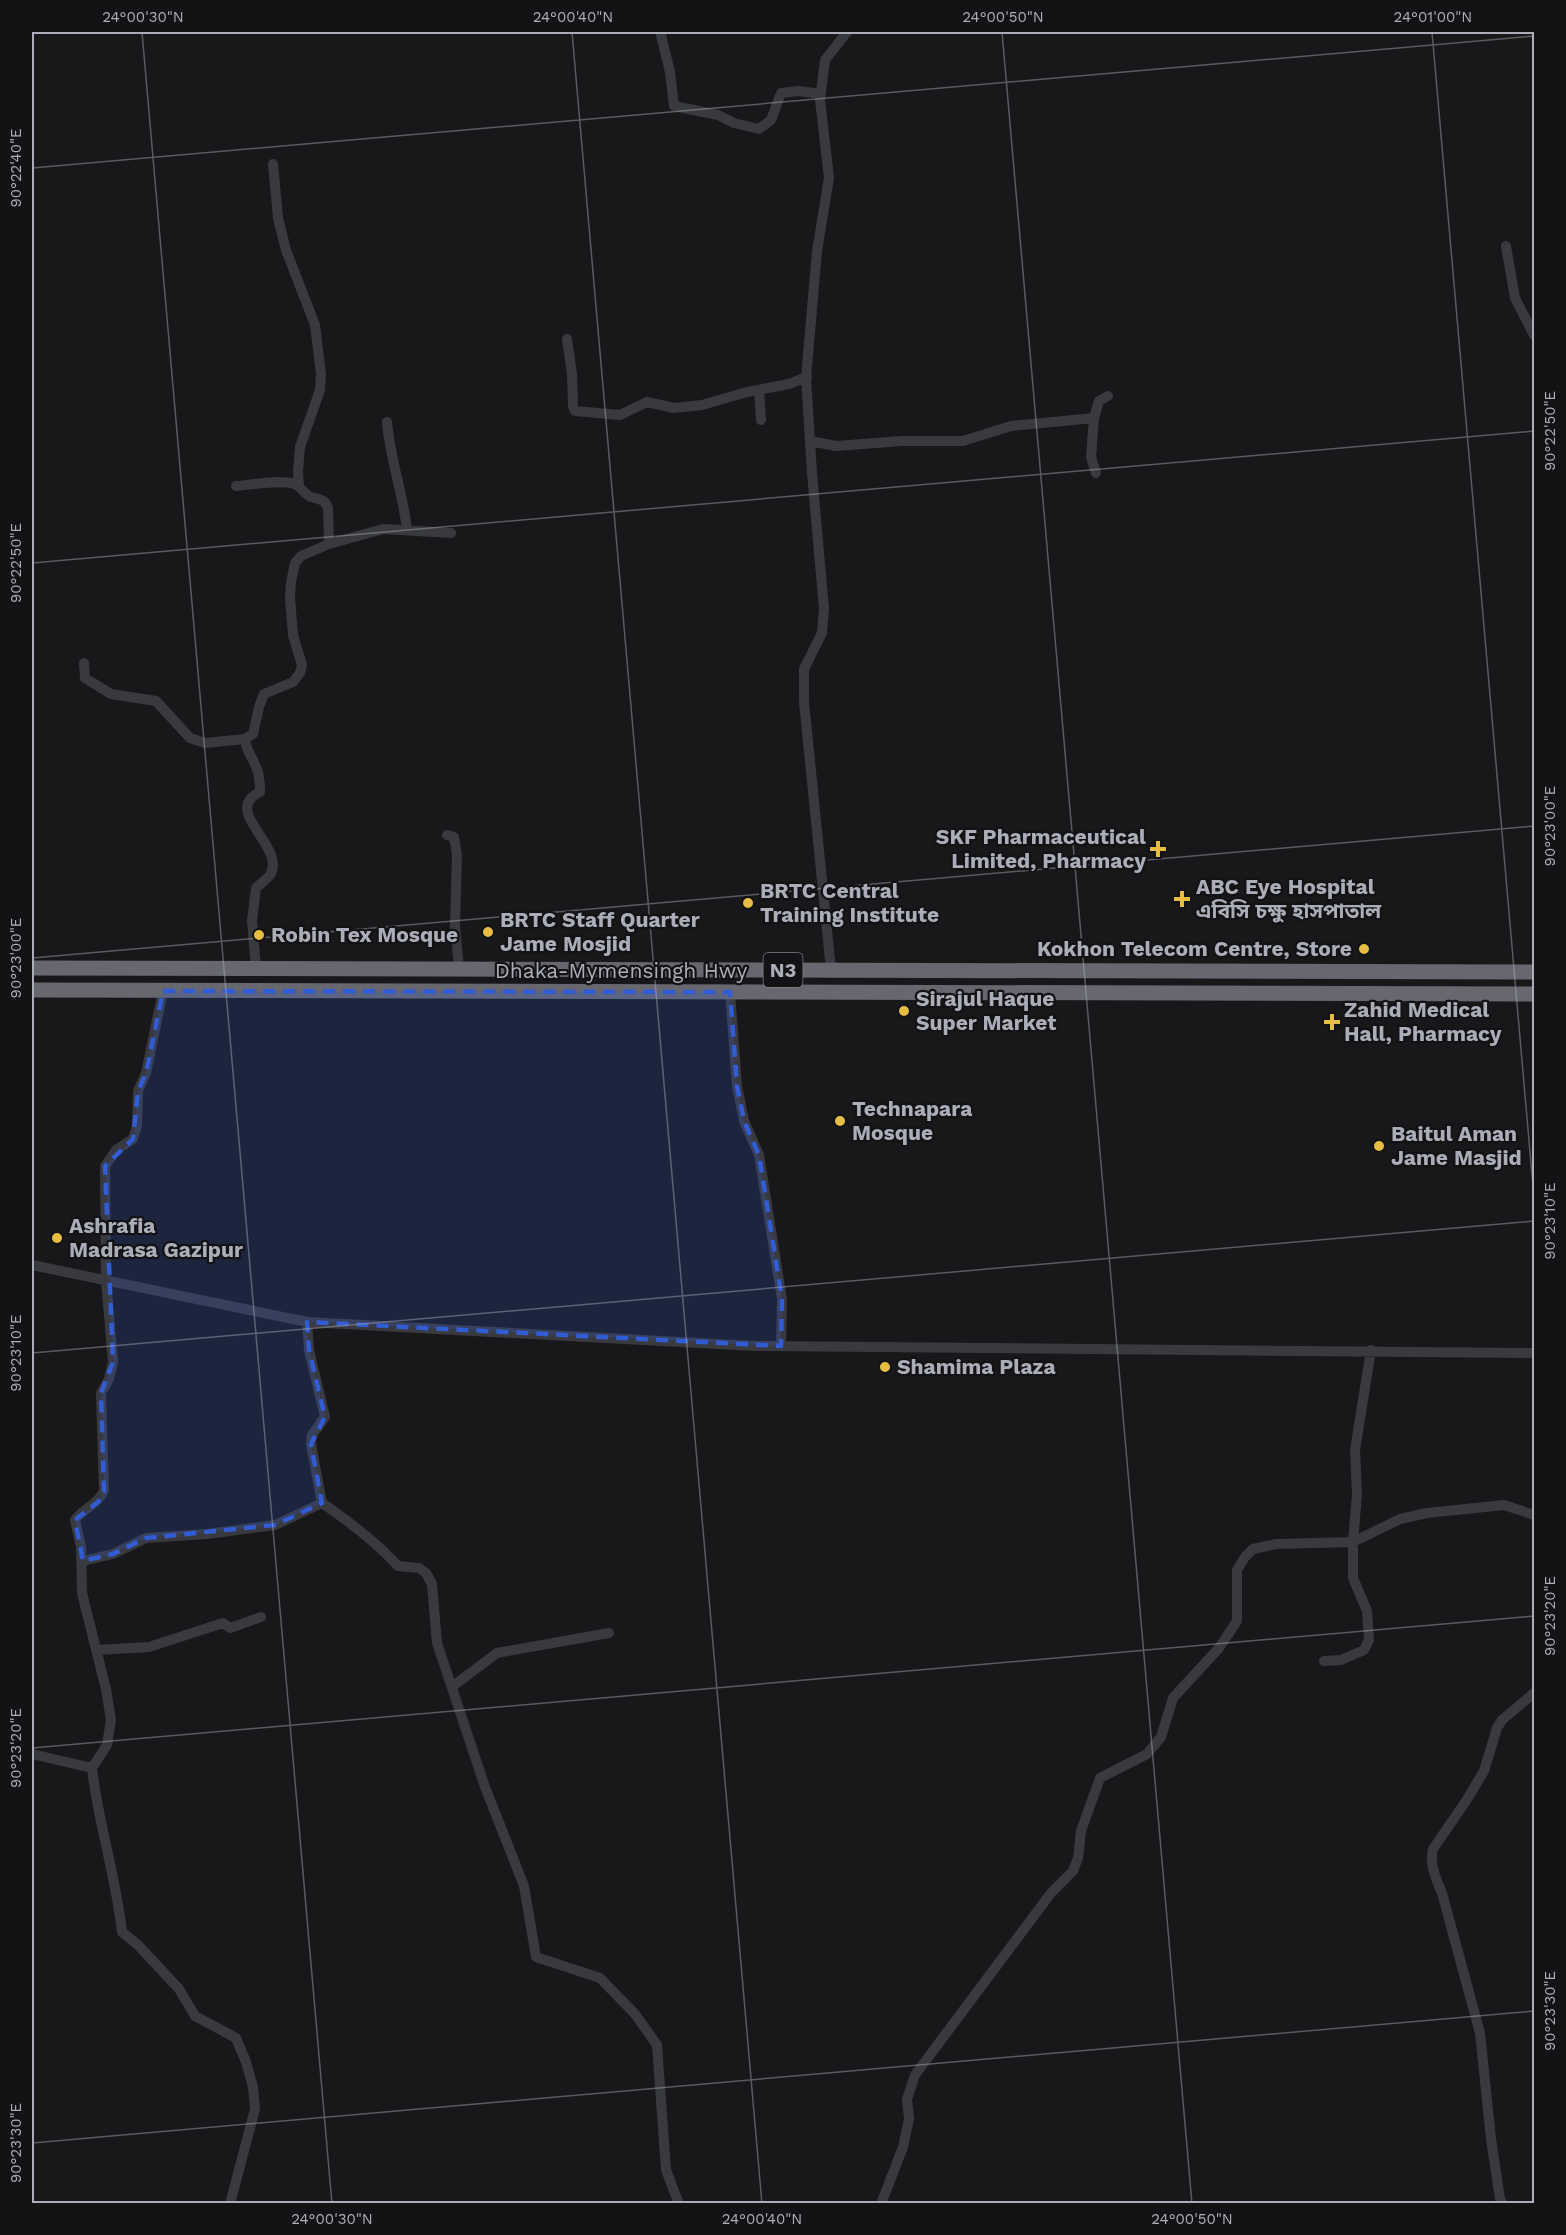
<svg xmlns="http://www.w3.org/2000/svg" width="1566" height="2235" viewBox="0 0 1566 2235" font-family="'Work Sans','Noto Sans Bengali',sans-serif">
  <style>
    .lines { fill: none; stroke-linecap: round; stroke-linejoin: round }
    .minor { stroke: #393a3f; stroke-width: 10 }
    .highway { stroke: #66676f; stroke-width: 15 }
    .marked { fill: #325cd3; fill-opacity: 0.2; stroke: #325cd3; stroke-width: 4.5; stroke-dasharray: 12 8; stroke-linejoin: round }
    .ticks { fill: none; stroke: #abaeb9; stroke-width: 1.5; stroke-opacity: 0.45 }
    .poi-dot { fill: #e7be43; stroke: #131315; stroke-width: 2 }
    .labels { text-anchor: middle; stroke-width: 4.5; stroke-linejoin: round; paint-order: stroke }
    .shield { fill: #131315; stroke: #7d8088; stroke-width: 1.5 }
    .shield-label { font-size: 20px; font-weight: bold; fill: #abaeb9 }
    .poi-label { font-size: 21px; font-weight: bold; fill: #abaeb9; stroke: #131315; text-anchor: start }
    .street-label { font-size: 21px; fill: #abaeb9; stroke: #131315 }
    .neatline { fill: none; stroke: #abaeb9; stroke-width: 2 }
    .ticks-label { font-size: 15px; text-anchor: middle; fill: #abaeb9 }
  </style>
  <rect width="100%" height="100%" fill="#18181a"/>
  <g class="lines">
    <path class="minor" d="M661,35L670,72L674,106L718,115L734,123L759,129L771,120L781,93L798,91L821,94
      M273,164L278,218L286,250L315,325L321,374L320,390L300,447L298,471L299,487
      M1506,246L1515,298L1534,335
      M567,339L572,374L573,406L575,411L620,415L647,402L674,408L702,405L747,392L789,384L807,377
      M759,390L761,420
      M1094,418L1091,457L1096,473
      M387,422C390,459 403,493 407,530
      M810,441L836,446L902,441H963L1011,426L1094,418L1099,401L1108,396
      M236,486C252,485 280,479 294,484C301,486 303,493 309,496C317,500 324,497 328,508L329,544
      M84,663L85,678L111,694L156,701L190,738L205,743L245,739
      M447,835L454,837L457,855L455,926L459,968
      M256,968L252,921L256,888C260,884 266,880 270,875C285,851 237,820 249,801C251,797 256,794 260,792C260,784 260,774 256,767C252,756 246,751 245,739L253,734L259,707L264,694L293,682L300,673L302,665L293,635L290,598L291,582L295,563L301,556L329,544L383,529L451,533
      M831,970L804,702V669L822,633L824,609L812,473L806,378L817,251L829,178L820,100L825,60L847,32
      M163,991L146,1073L138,1091L137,1126L133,1139L116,1150L105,1166L106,1281L113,1362L109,1379L101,1393L104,1491C96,1506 85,1507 75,1520L81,1547L82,1593L106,1689L111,1720L107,1745L92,1768C98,1823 116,1876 122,1932L138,1945L179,1989L195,2016L236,2038L246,2062L253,2087L255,2109L230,2204
      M730,992L737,1086L744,1121L759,1155L782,1299L781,1346
      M32,1265L307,1322L755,1346L1534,1353
      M307,1322L309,1350L325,1417L312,1435L311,1444L322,1503
      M83,1561L113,1554L146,1538L207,1534L275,1525L322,1503C350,1522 375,1541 398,1566L419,1568L426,1573L432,1584L437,1643L485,1787L524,1886L536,1957L600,1978L635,2014L657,2045L666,2170L679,2204
      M96,1650L149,1647L223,1623L230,1628L261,1617
      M1324,1661L1341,1660L1364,1650L1369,1640L1367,1611L1353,1578V1542L1357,1494L1355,1450L1371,1350
      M453,1686L497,1653L609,1633
      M32,1754L92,1768
      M881,2204L903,2147L909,2119L907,2099L915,2075L1051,1893L1073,1871L1078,1858L1081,1831L1100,1778L1147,1754L1161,1737L1173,1698L1219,1648L1237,1621V1570L1245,1557L1253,1549L1276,1544L1353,1542L1400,1519L1427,1513L1504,1505L1534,1515
      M1503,2204L1500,2199L1491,2139L1480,2033L1442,1893C1436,1879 1429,1864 1433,1849L1466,1801L1484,1771L1497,1728L1502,1720L1534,1693"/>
    <path class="highway" d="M32,968L1534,972
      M32,990L1534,994"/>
  </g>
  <path class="marked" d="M163,991L730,992L737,1086L744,1121L759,1155L782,1299L781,1346L307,1322L309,1350L325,1417L311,1444L322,1503L275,1525L146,1538L113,1554L83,1561L75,1520L98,1502L104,1491L101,1393L113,1362L105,1166L133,1139L138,1091L146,1073Z"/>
  <path class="ticks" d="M142,32L332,2204M572,32L762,2204M1002,32L1192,2204M1432,32L1534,1198M32,168L1534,36M32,563L1534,431M32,958L1534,826M32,1353L1534,1221M32,1748L1534,1616M32,2143L1534,2011"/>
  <g class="poi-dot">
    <path d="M1155 840h6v6h6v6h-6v6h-6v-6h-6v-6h6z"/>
    <path d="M1179 890h6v6h6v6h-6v6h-6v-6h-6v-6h6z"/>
    <circle cx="748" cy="903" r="6"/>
    <circle cx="488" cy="932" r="6"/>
    <circle cx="259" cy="935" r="6"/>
    <circle cx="1364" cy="949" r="6"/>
    <circle cx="904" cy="1011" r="6"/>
    <path d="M1329 1013h6v6h6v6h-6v6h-6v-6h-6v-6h6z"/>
    <circle cx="840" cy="1121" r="6"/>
    <circle cx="1379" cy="1146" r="6"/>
    <circle cx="57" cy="1238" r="6"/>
    <circle cx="885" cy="1367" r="6"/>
  </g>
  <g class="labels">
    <rect class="shield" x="763.5" y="953" width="39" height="34" rx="4.5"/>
    <g class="shield-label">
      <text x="783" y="977">N3</text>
    </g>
    <g class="poi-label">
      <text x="1146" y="844" text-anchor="end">SKF Pharmaceutical<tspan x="1146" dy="24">Limited, Pharmacy</tspan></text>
      <text x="1196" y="894">ABC Eye Hospital<tspan x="1196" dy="24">এবিসি চক্ষু হাসপাতাল</tspan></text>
      <text x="760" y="898">BRTC Central<tspan x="760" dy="24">Training Institute</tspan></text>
      <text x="500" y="927">BRTC Staff Quarter<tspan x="500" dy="24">Jame Mosjid</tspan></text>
      <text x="271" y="942">Robin Tex Mosque</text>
      <text x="1352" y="956" text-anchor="end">Kokhon Telecom Centre, Store</text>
      <text x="916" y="1006">Sirajul Haque<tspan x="916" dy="24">Super Market</tspan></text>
      <text x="1344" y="1017">Zahid Medical<tspan x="1344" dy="24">Hall, Pharmacy</tspan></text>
      <text x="852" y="1116">Technapara<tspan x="852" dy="24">Mosque</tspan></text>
      <text x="1391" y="1141">Baitul Aman<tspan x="1391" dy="24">Jame Masjid</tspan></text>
      <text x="69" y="1233">Ashrafia<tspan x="69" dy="24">Madrasa Gazipur</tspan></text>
      <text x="897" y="1374">Shamima Plaza</text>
    </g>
    <g class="street-label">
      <text x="621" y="978">Dhaka-Mymensingh Hwy</text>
    </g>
  </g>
  <rect width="1566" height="2235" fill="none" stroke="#131315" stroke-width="66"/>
  <rect x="33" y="33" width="1500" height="2169" class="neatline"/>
  <g class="ticks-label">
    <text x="143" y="22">24°00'30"N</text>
    <text x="573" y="22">24°00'40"N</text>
    <text x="1003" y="22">24°00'50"N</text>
    <text x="1433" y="22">24°01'00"N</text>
    <text transform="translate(16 168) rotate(-90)" y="5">90°22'40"E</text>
    <text transform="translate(1550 431) rotate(-90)" y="5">90°22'50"E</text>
    <text transform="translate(16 563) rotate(-90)" y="5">90°22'50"E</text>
    <text transform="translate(1550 826) rotate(-90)" y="5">90°23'00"E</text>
    <text transform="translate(16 958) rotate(-90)" y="5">90°23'00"E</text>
    <text transform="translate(1550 1221) rotate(-90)" y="5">90°23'10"E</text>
    <text transform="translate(16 1353) rotate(-90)" y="5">90°23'10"E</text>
    <text transform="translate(1550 1616) rotate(-90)" y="5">90°23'20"E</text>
    <text transform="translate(16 1748) rotate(-90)" y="5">90°23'20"E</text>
    <text transform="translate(1550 2011) rotate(-90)" y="5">90°23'30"E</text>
    <text transform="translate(16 2143) rotate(-90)" y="5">90°23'30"E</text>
    <text x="332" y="2224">24°00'30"N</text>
    <text x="762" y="2224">24°00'40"N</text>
    <text x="1192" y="2224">24°00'50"N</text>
  </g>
</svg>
